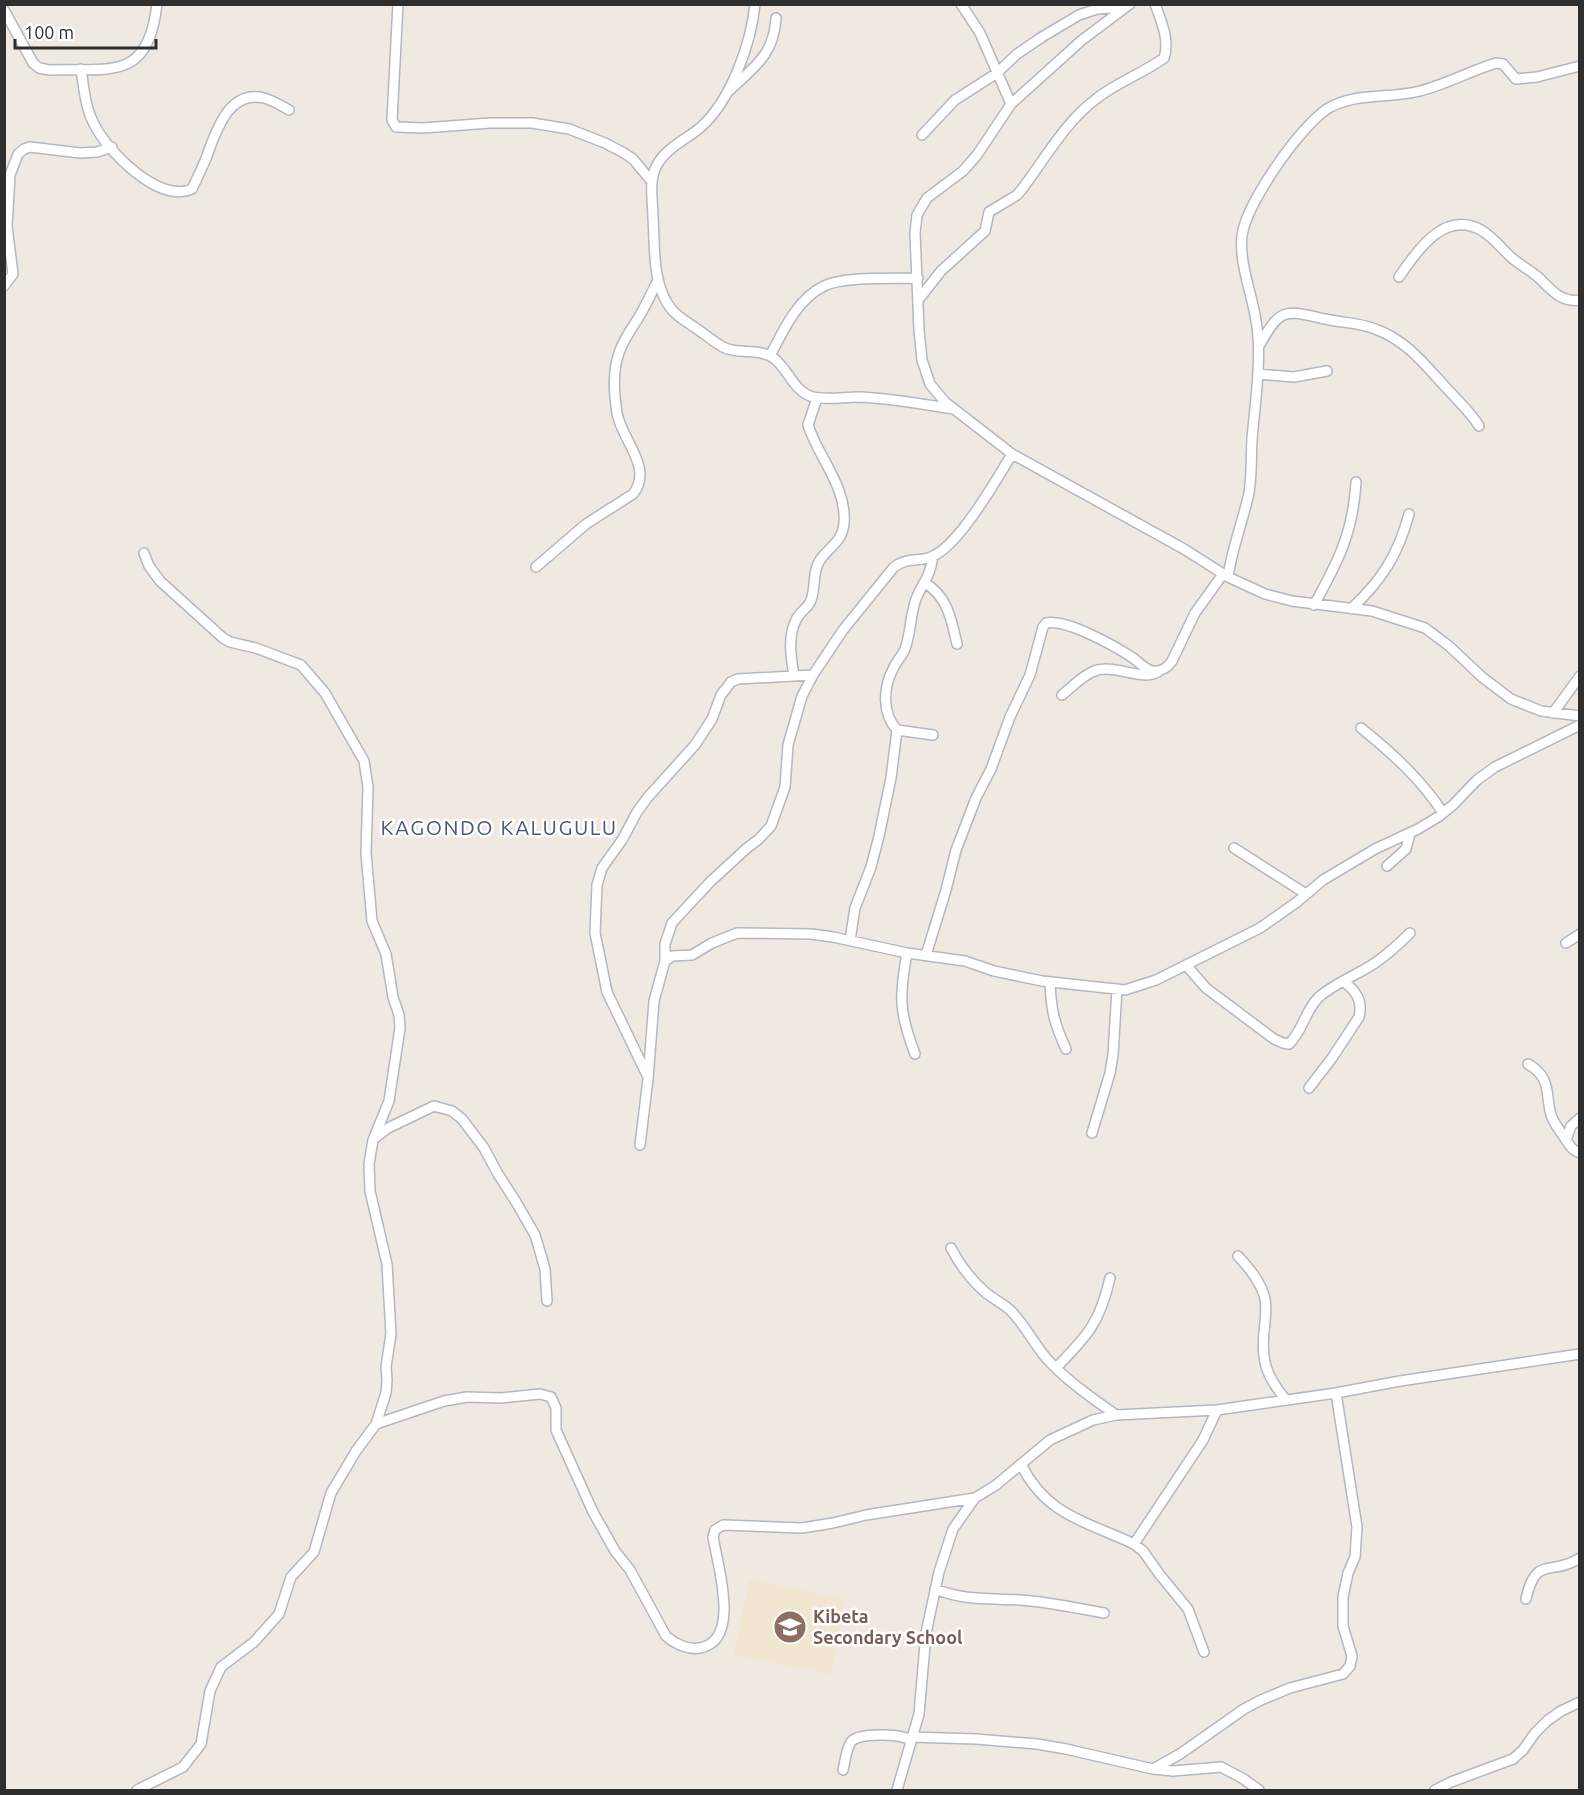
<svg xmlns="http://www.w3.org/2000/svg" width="1584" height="1795" viewBox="0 0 1584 1795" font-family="Ubuntu,sans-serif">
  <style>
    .education { fill: #f0e6d1 }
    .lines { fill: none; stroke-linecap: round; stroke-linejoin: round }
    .street-casing { stroke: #b4b7c1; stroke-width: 12 }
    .street { stroke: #fff; stroke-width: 9 }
    .labels { text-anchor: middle; stroke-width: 5; stroke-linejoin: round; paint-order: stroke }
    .education-label { font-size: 18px; font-weight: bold; fill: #785e54; stroke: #fff; text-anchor: start }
    .quarter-label { font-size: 21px; letter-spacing: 1.5px; fill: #4d5680; stroke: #fff }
  </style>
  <rect width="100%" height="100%" fill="#efe9e1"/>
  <path class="education" d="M749,1580L845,1599L831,1674L734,1655Z"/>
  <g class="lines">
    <defs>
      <path id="street" d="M398,4L392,120L396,127L423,128L490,123H532L569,129L605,143L624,153L633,159L652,182
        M755,4C751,44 731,100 701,127C686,140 663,149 655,169C649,184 653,203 653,218C655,247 652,286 672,310C679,318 689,323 697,329C706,335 714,342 723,347C738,355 757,348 772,357C789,368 792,391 813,397C827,400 844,397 858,397C890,398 922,404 953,409
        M961,4L980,33L1011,104
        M1130,4L1082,40L1011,104L977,155L963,171L927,198L917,215L915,233L919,330L922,360L930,384L945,402L1012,454L1184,549L1228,577L1265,594L1292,601L1372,611L1425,628L1449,646L1482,677L1511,699L1541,711L1580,716
        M4,10L33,63L39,68L49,70C111,68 148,82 157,4
        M81,69C84,88 85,107 94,124C107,151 159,204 192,189C198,176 205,163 209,150C218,126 231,90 264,98C272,100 282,106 289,110
        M730,90C754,67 774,55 776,18
        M922,135L955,100L997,73L1017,54L1042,37L1079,15L1097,9L1124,7
        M1399,277C1418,250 1444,210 1481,230C1493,237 1502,249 1512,258C1520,265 1530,270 1538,277C1551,289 1560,303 1580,300
        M4,286L13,274L7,226L10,175L18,154L24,149L30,147L80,153L97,152L112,147
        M919,299L941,271L985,231L989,212L1017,195L1022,189C1045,159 1065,122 1096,99C1117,82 1142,74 1164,58C1170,40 1161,21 1155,4
        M1259,346C1282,304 1286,311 1330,320C1345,323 1360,323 1375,329C1409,341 1428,369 1452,394C1462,405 1471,413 1479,426
        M770,356C783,331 797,299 824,286C844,276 895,279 918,278
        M1258,374L1294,377L1327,371
        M536,567L586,524L633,494C654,468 621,439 617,413C614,394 612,372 619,353C623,340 632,328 639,317C646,305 652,292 658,280
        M1228,577C1232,548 1243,521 1249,493C1252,475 1251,457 1252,439C1254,416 1257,393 1258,371C1259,354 1259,337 1256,321C1252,293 1239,264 1242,236C1246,203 1300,127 1327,109C1355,92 1389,99 1420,91C1447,84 1470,71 1496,63L1503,64L1516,79L1537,77L1580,66
        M925,583C948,597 951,619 957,644
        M1314,605C1338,562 1353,533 1356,482
        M1351,609C1382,580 1398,555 1409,514
        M794,676C791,657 787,636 797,618C801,611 809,607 811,600C816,587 812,572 820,560C829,547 843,541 844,523C847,487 818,457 808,425L817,398
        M1062,695C1071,688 1081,677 1092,672C1114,662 1140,682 1158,672
        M1553,713L1580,676
        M1361,728C1392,753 1421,779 1443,813
        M933,735L897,730C882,714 883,688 893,669C896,662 902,656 905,649C911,633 910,615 916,599C923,581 930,578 933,556
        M1234,848L1306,894
        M1387,866L1406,849L1410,833
        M850,940L855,908L871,867L879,836L891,778L897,730
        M1566,943L1580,934
        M907,953C899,996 899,1012 915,1054
        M926,955L946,890L956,850L976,798L991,769L1010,717L1030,675L1043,627L1046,623C1067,619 1115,646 1133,658C1139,662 1145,670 1153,671C1161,672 1168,667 1172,661L1195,613L1223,574
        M665,961V944L672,923L710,882L747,848L759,839L771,826L785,787L788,745L802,696L813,675L843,630L894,567C909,556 919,563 933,556C959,545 997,479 1012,454
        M1186,965L1206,988L1274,1039L1283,1043L1289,1044C1303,1031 1305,1010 1319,997C1335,983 1357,975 1375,963C1388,954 1399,944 1410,933
        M1050,982C1051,1010 1054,1023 1066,1049
        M1528,1064C1552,1078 1545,1093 1551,1115C1554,1124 1561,1132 1566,1140C1570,1146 1573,1151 1580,1153
        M647,1075L607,992L595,933L597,885L602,868L622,840L637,812L648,797L695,745L712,719L721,695L731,682L738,679L813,675
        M1309,1088L1332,1058L1359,1017C1363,1000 1356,991 1343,981
        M1092,1133L1110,1073L1113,1055L1117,989
        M375,1138L388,1128L434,1106L452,1111L462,1119L484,1148L498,1174L516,1202L535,1235L538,1245L545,1269L547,1301
        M1566,1140L1571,1126L1580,1118
        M640,1145L648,1079L654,1001L665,961L672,956L692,955L712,943L737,933L811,934L833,937L907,953L965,961L994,971L1042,981L1125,990L1156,980L1260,928L1297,902L1323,880L1375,849L1418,829L1438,817L1453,805L1477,780L1495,767L1580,725
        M951,1248C960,1265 970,1279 985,1292C993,1299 1003,1303 1011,1311C1025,1325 1034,1344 1047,1359C1067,1381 1092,1398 1116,1415
        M1238,1256C1249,1268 1261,1282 1265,1299C1267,1309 1265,1321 1264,1332C1261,1362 1267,1377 1286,1400
        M1056,1368C1087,1336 1100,1323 1110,1278
        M376,1424L444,1401L467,1397L501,1398L540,1394L551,1397L556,1408V1430L593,1512L615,1551L630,1570L666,1636C675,1644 688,1650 700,1648C742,1641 717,1563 713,1537L715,1530L723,1525L802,1528L833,1523L866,1515L975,1498L996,1485L1050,1440L1093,1420L1116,1415L1217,1410L1336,1393L1400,1381L1580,1354
        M1022,1466C1047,1516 1088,1522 1134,1544L1143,1551L1160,1575L1188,1609L1204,1652
        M1134,1544L1203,1440L1217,1410
        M935,1589C965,1601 990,1598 1021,1600C1049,1602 1076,1608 1104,1613
        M1526,1599C1536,1554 1551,1577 1580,1558
        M911,1737L976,1739L1037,1744L1066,1749L1153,1769L1173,1771L1221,1767L1242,1778L1259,1790
        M1153,1769L1180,1754L1244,1709L1261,1700L1290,1688L1343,1674L1350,1666L1352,1656L1343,1626V1597L1348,1573L1355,1557L1357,1527L1336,1393
        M843,1770C845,1762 846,1749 851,1742C858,1732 901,1734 911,1740
        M137,1790L183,1767L201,1744L210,1691L221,1667L254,1642L279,1614L291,1577L314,1552L331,1493L356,1451L376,1424L386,1393L387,1380L386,1367L391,1334L387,1264L370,1191L369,1164L373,1140L389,1101L400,1028L399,1015L393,997L386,954L372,921L366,853L368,787L364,761L325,693L301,665L256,648L230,642L223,638L160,581L149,566L144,553
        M897,1790L919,1714L926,1633L939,1572L953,1529L975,1498
        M1435,1790L1451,1782L1513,1759L1523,1750L1535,1733L1547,1721L1561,1711L1580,1702"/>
    </defs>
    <use href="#street" class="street-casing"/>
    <use href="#street" class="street"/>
  </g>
  <defs>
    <symbol id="school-disc" viewBox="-11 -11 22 22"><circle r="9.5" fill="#8d6e63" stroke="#fff"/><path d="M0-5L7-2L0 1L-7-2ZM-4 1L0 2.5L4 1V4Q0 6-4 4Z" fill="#fff"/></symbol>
  </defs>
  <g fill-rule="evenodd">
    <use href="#school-disc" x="771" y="1608" width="38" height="38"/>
  </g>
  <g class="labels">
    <g class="education-label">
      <text x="813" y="1623">Kibeta<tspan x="813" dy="21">Secondary School</tspan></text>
    </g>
    <g class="quarter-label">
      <text x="499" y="835">KAGONDO KALUGULU</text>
    </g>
  </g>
  <rect width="1584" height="1795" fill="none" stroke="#2e2e2e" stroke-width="12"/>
  <path d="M15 39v9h141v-9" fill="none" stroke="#2e2e2e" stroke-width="3"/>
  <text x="24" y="39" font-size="18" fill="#2e2e2e" stroke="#ffffff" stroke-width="4.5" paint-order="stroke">100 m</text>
</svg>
